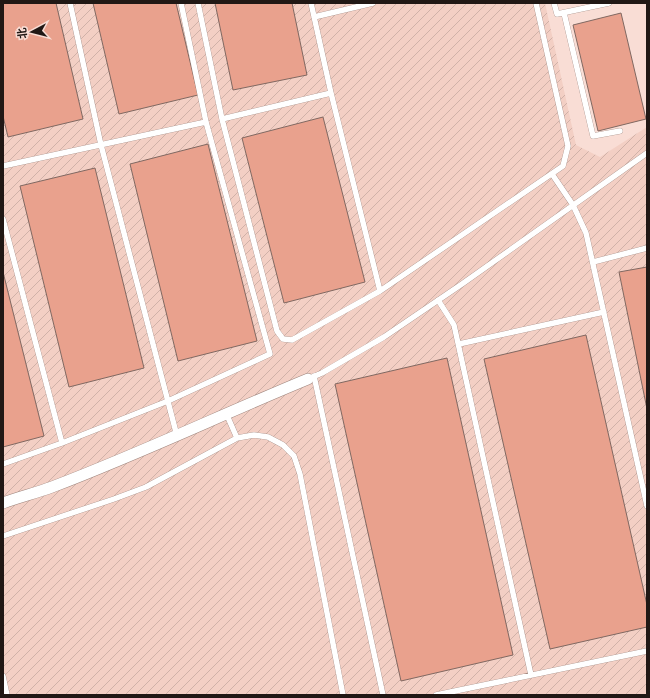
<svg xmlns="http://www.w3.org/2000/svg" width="650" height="698" viewBox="0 0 650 698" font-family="'Work Sans','Noto Sans SC',sans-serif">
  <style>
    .industrial { fill: url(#industrial-furrows) }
    .building { fill: #e9a18d; stroke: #806861 }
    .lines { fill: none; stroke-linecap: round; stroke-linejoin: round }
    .service-casing { stroke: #9e857d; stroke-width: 6 }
    .minor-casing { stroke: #9e857d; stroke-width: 12 }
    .service { stroke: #fff; stroke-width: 5.5 }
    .minor { stroke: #fff; stroke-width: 11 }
  </style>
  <defs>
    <pattern id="industrial-furrows" width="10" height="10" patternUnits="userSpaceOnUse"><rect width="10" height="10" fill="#f3cfc4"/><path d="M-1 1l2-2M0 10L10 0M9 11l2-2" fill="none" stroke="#d0b1a8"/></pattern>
  </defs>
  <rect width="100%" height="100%" fill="#f9ddd5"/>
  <path class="industrial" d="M3,3H545L576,145L600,157L647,127V695H3Z"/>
  <path class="building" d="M3,3H56L83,119L8,137L3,116Z
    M93,3H176L198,95L119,114Z
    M215,3H292L307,75L233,90Z
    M621,13L646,119L598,131L573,25Z
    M323,117L365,282L284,303L242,138Z
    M208,144L257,341L178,361L130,164Z
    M95,168L144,368L69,387L20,186Z
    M647,267V409L619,272Z
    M3,272L44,436L3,447Z
    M586,335L647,605V627L550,649L484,359Z
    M447,358L513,655L401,681L335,384Z"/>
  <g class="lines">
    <defs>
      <path id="service" d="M70,3L101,145L177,436
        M198,3L222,119L277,331L283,339L292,340L380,291L563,166L568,146L536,3
        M311,3L331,93L380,291
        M554,3L557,14L609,3
        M564,13L593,136L620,131
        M314,17L373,3
        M222,119L331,93
        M3,166L206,122
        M552,174L573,205L586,233L647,506
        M3,219L62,443
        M593,262L647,248
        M438,300L454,325L531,675
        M459,344L604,312
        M314,376L383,695
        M308,379L322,373L384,337L462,284L647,153
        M226,413L237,438
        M3,464L62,443L168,401L270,354L206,122L181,3
        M3,536L114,499L146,487L237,438L254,435L268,437L283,445L294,456L300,474L343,695
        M3,676L7,695
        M436,695L647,651"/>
      <path id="minor" d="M3,503C19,497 36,493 52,487C139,454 223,414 308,379"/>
    </defs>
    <use href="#service" class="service-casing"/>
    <use href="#minor" class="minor-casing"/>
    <use href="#service" class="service"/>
    <use href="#minor" class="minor"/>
  </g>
  <rect width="650" height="698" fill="none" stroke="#211815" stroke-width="8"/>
  <g transform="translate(32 32) rotate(263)" stroke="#f9ddd5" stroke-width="3" paint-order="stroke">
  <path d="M0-3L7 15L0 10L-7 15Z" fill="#211815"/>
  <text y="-6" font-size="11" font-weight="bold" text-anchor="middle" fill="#211815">北</text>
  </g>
</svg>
